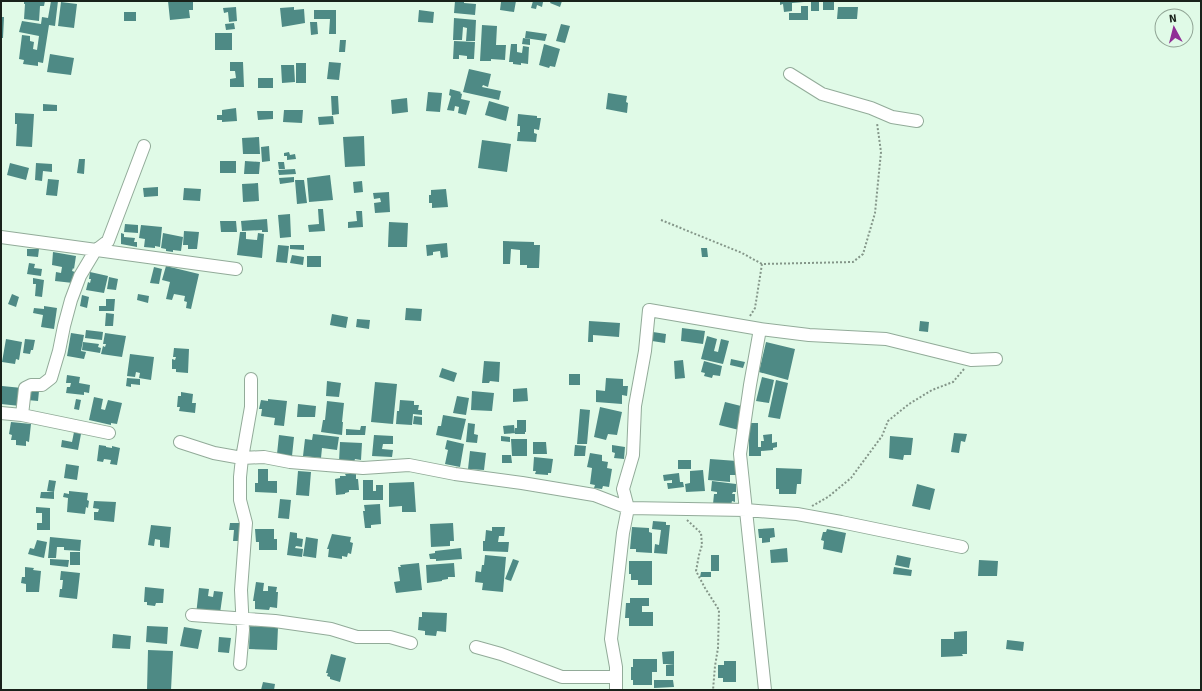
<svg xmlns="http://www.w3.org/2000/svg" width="1202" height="691" viewBox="0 0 1202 691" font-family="Signika,sans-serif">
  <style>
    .building { fill: #4e8a85 }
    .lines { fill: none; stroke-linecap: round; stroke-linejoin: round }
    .minor-casing { stroke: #92ab99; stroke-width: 14 }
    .path { stroke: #849689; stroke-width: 2; stroke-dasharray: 2 2; stroke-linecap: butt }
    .minor { stroke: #fff; stroke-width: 12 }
  </style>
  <rect width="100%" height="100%" fill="#e0fae7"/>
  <path class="building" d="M24,1H45L44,6H40L39,21L24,19L25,4H24Z
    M51,1H58L55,26L49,25L43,63L38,62V66L23,64L24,60L19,59L22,35L30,36V41L34,42L33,49L37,50L39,36L19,32L22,21L41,24L42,17L48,18Z
    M168,1H193V10H189L190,18L170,20Z
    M455,1H464V3L476,4L475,15L454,13Z
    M506,1H516L514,12L500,10L501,2H506Z
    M533,1L543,2L542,7L537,5L536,9L531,8Z
    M551,1H562L560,7L550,3Z
    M780,1H804V2L792,3V11L784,12L783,4L780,5Z
    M811,1H819V11H811Z
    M823,1H834V10H823Z
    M61,2L77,4L74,28L58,26Z
    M801,6H808V20H789V13H801Z
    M236,7L237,21L229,22L228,12L224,13L223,8Z
    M294,7V10L304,9L305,23L282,27L280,8Z
    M838,7H858L857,19H837Z
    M314,10H336V34H329L330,19H314Z
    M419,10L434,12L433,23L418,22Z
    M124,12H136V21H124Z
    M1,17H4L3,38H1Z
    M454,18L476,20L475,41H466L467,28L463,27L462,40H453Z
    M310,22H317L318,34L311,35Z
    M234,23L235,29L226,30L225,24Z
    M561,24L570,26L565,43L556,41Z
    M482,25L497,26L496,45H506L505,60L491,59V61H480Z
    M526,31L547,34L545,41L525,38Z
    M215,33H232V50H215Z
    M523,38L530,39V45L522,44Z
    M340,40H346L345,52H339Z
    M454,41L475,42L474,59H467V56L459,55V59H453Z
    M511,44H517V52L522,53L523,46L529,47L528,64L521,63V65L513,64V62H509Z
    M544,44L560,49L555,67L550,66L549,68L539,65Z
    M50,54L74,58L71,75L47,72Z
    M230,62H243L244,87H230V79L236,78L235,71H230Z
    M329,62L341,63L339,80L327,79Z
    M296,63H306V83H296Z
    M281,65H294L295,82L282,83Z
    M469,69L491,74L488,87L483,85L482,87L501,91L499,100L463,92Z
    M258,78H273V88H258Z
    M450,89L461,92L460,93L462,94L461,99L470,101L466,115L458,113L459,107L455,106L454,111L447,110L451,96L449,95Z
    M428,92L442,93L440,112L426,111Z
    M608,93L627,96L626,102L628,103L627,113L606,109Z
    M331,96H338L339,114L332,115Z
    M407,98L408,112L392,114L391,100Z
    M489,101L509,107L506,121L485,115Z
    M43,104L57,105V111H43Z
    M236,108L237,121L222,122V120H217V115H222V110Z
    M284,110H303L302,123L283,122Z
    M257,111H273V119L258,120Z
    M15,113L34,114L32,147L16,146L17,124H15Z
    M518,114L537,116V118H541L539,130L534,129V133L537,134L536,142L517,141L518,132H520V126H517Z
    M333,116L334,124L319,125L318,117Z
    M364,136L365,166L345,167L343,137Z
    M259,137L260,154H243L242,138Z
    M482,140L511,144L507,172L478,168Z
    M269,146L270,161L262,162L261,147Z
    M289,152L290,155L295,154L296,159L287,160V156H284V153Z
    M79,159H85L84,174L77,173Z
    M220,161H236V173H220Z
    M245,161L260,162L259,174H244Z
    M278,162H284L285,169H279Z
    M10,163L29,168L26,180L7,175Z
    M36,163L52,164V172L43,171L42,181L35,180Z
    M295,169L296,174L279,175L278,170Z
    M330,175L333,200L309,202L307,178Z
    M294,177V182L280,184L279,178Z
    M48,179L59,180L57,196L46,195Z
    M295,180H304L307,203L297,204Z
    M362,181L363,192L354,193L353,182Z
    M258,183L259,201L243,202L242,184Z
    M158,187V196L144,197L143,188Z
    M184,188L201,189L200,201L183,200Z
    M446,189L448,207L432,208V203H429V195H431V190Z
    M389,192L390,212L375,213L374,203L381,202L380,198L374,199L373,193Z
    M318,209H323L325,231L309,232L308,225L319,224Z
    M356,211H362L363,227L348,228V222L357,221Z
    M290,214L291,237L280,238L278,215Z
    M267,219L268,232H262V230L242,231L241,221Z
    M220,221H236L237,232H221Z
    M389,222L408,223L407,247H388Z
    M125,224L138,225V233L124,232Z
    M141,225L162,227L160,247L155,246V248L144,247L145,239L139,238Z
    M184,231L199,232L197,249H188V245H183Z
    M240,232H246V239L257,240L258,233L264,234L262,258L237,255Z
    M121,233L124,234V237L135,238L134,242H137V247L121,244Z
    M163,233L183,237L181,251L173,250V252L166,251V249L161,248Z
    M503,241L534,242V245H540L539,268H527V265H520V250L511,249L510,264H503Z
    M447,243L448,257L441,258L440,251L433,252V255L427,256L426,245Z
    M278,245L289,246L287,263L276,262Z
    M290,245H304V250L290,249Z
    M701,248H707L708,257H702Z
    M27,249H39L38,257L27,256Z
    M53,252L76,256L74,269L73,268L72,271L75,272L73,283L55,281L56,272L61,273L62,267L52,265Z
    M292,255L304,257L303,265L290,263Z
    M307,256H321V267H307Z
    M29,263L35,264L34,268L42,269L41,276L27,274Z
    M166,266L199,274L191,309L186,308L187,302L184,301L185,296L174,294L172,300L166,299L170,282L162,280Z
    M154,267L162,269L159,284L150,283Z
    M90,272L108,276L104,293L86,290L88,282L90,283L91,279H89Z
    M109,277L118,279L116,290L107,289Z
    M33,278L44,280L42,297L35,296L36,284H33Z
    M12,294L19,297L16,307L8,304Z
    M138,294L149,296L148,303L137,300Z
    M82,295L89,297L87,308L80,306Z
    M106,299H115L114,311H99V306H106Z
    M44,306L57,308L54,329L41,327L43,315L33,313L34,308L44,309Z
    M406,308L422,309L421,321L405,320Z
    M106,313L114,314L113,326H105Z
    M332,314L348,317L346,328L330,325Z
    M357,319L370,320L369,329L356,327Z
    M589,321L620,323L619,337L593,335V342H588Z
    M920,321L929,322L928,332L919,331Z
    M682,328L705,331L703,344L681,341Z
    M86,330L103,332L102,340L85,338Z
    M653,332L666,334L665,343L652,341Z
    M71,333L84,335L81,351L86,352L84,359L67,356Z
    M105,333L126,336L122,357L101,354L103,346L105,347L106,344H103Z
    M707,336L717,339L714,351L718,352L721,339L729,341L723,364L701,359Z
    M6,339L22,342L19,360L16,359L15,364L2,362Z
    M25,339L35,340L33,350H31L30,354L23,353Z
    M83,342L99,344L98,347L101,348L100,353L82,350Z
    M766,342L795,349L788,380L759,372Z
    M174,348L189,349L188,373L176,372V369H172V359L175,360L176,357H173Z
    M130,354L154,357L151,380L139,378L140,373L136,372L135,377L127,376Z
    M731,359L745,362L743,368L730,365Z
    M683,360L685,378L675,379L674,361Z
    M484,361L500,362L499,382L490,381L489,383H482Z
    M704,361L722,366L720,376L713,375L712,378L704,376L705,373L701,372Z
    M442,368L457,373L454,382L439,377Z
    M569,374H580V385H569Z
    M67,375L80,377L79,383L90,385L89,393L84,392V395L66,393L67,387H70L71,383H66Z
    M762,377L774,380L769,403L756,401Z
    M127,378L140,379V385L131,384V387L126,386Z
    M606,378L623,379V386H628L627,396L622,395V404L596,402V390L605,391Z
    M776,380L788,383L780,419L768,417Z
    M327,381L341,383L339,397L326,396Z
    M375,382L397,384L393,424L371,422Z
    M2,386L22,388L20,406L1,404Z
    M527,388L528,401L513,402V389Z
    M28,390L39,391L38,401L27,400Z
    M472,391L494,393L492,411L471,410Z
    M181,392L193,394L192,403H196L195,413L179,411L180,407H177L178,396H181Z
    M457,396L469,398L466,415L453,413Z
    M94,397L103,399L101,409L105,410L108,400L122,403L117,424L111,423V425L89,420Z
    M76,399L81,400L79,410L74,409Z
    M268,399L287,401L284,426L274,425L275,418L261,416L262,409H259L261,400L268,401Z
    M400,400L414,401V405H419L418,410H422V415L413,414L412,425L396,424L397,411H399Z
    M327,401L344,403L342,422H343L342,435L321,432L323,420H325Z
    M725,402L745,407L739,430L719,425Z
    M298,404L316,406L315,417H297Z
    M600,407L622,412L617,435L608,434L606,440L594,437Z
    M580,409L590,410L587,444H577Z
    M443,415L466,419L461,440L436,435L438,426H441Z
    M414,416L422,417V425L413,424Z
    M517,420H526V432H525V434H515V428H517Z
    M11,422L31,424L29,442L26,441V446L16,445V440H11L12,435L9,434Z
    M468,423L475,424L474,434L478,435L477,443L466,442Z
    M749,423H758V447H761V456H749Z
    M514,425L515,433L504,434L503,426Z
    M361,426H366L365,435H346V429L360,430Z
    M74,432L81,434L78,450L61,447L62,440L72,442Z
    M954,433L967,434L965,442L961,441L959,453L951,452Z
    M313,434L339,437L337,450L322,448L321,458L303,456L305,439L312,440Z
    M772,434V443L777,442V447L773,448V450L761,451V441H764L763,435Z
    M279,435L294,437L292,456L277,454Z
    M374,435L393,436V444H383L382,449L393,450L392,457L372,456Z
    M501,436L510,437V442L501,441Z
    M890,436L913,438L911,455H904L903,460L889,458Z
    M511,439H527V456H512Z
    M447,440L464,444L460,467L445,464L448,450L445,449Z
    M340,442L362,443L361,460L355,459L354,462H339Z
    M533,442H546L547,454H533Z
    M99,445L106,446V447L112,448V446L120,448L117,465L110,464L111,460L104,459L103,462L97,461Z
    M575,445L586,446L585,456H574Z
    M612,445L625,447L624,459L614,458L615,453L612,452Z
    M470,451L486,453L484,470L468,469Z
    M590,453L602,455V461L608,462L607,468L612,469L609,487L603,486L602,489L594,488L595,485L590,484L592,468L587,467Z
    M502,455H511L512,463H502Z
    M534,457L553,459L551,473H548V475L535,474L536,471H533Z
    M710,459L737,461L736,475H730V482L708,480Z
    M678,460H691V469H678Z
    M66,464L79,466L77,480L64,478Z
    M776,468L802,469L801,484H797L796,494H779V489H776Z
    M258,469H268V481H277V493L255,492V483H258Z
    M703,470L705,491L686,492L685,484L690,483V471Z
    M298,471L311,472L309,496L296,495Z
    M679,473L680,482H683L684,487L668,489L667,483H672V480L664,481L663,475Z
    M345,474H356V479H358L359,490H349V492L345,493V494L336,495L335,479L340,478V476H346Z
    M49,480L56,481L54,492L47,491Z
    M363,480H373V491H376V485H383V500H363Z
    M712,481L736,484V492H733L732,494H735V502L732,501L731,505L713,504L714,494H717V492L711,491Z
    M414,482L416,512H402V506L389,507V483Z
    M917,484L935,489L930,510L912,506Z
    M69,491L88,493L87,500L89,501L88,508L86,507L85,514L67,512L68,498L63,497L64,493L69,494Z
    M41,492H54V499L40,498Z
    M280,499L291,500L289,519L278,518Z
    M94,501L116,502L114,522L94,520V512H98L99,509L93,508Z
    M380,504L381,524L371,525V528H365L363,511H365L364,505Z
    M36,507L50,508V530H37V523H42V513H36Z
    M653,521L666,522V525H670L667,554L654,553L655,544L659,545L661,530L652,529Z
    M230,523H242L241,541H233L234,530H229Z
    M453,523L454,541H450V546L431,547L430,524Z
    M151,525L171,527L169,548L160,547V540L155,539L154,546L148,545Z
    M492,527H505L504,536H499L498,542H509L508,552L483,551V541H485L486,530L492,531Z
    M632,527L649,528V532L652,533V553L636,552V549H630Z
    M774,528L775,537L770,538V542L762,543V538H759L758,529Z
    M255,529H274V539H277V550H259V542H256Z
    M827,529L846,533L842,553L823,549L824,541L821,540L823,532H826Z
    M290,532L297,533V538L303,539L302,547L296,546L295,548L303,549L302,557L287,555Z
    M332,534L351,537L350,542L353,543L351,554L348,553L347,557L342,556V559L328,557L329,549H327Z
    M50,537L81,540L80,551L64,550V547H57L56,558H48Z
    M306,537L318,539L316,558L303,556Z
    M37,540L47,542L44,558L28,554L30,548L34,549Z
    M461,548L462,559L436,561V559H430L429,554L435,553V551Z
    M787,548L788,562L771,563L770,550Z
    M70,552H80V565H70Z
    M485,555L506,557L503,592L482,590L483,583L475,582L476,571L481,572L482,565H484Z
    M711,555H719V571H711Z
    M897,555L911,558L909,568L895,565Z
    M50,559L69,560L68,567L50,565Z
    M513,559L519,561L511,581L505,579Z
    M979,560L998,561L997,576H978Z
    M629,561H652V585H638V580H631V574H629Z
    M419,563L422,590L396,593L394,582L400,581L398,567H401L400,565Z
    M454,563L455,577H448V579L442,580V581L427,583L426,565Z
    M25,567L34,568L33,570L41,571L39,592H26V584L21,583L22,577H25Z
    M894,567L912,570L911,576L893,574Z
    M61,571L80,573L77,599L59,597L60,589H62L63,580H60Z
    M701,572H711V577H700Z
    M256,582L264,583L263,591H268V586L277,587L276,592H278L277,608L270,607L269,610L255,609V601H253Z
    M145,587L164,589L163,603H156L155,606L147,605V602H144Z
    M199,588L209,589L208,596L213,597L214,591L223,592L220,613L196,615Z
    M630,598H649V606H642V612H653V626H629V618H625L626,603H630Z
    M422,612L447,613L446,632L437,631L436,636L425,635V631L418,630L419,617H422Z
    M147,626L168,627L167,644L146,642Z
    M250,626L278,627L277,650L249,649Z
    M184,627L202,630L198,649L180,646Z
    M967,631V654H962L963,656L941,657V639H954V632Z
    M113,634L131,636L130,649L112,648Z
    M219,637L231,638L229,653L218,652Z
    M1007,640L1024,642L1023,651L1006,649Z
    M148,650L173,651L171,690H147Z
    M674,651V664H663L662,652Z
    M331,654L346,658L340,682L330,679V677L327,676L328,673H326Z
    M633,659H657V672H652V685H633V680H631V667H633Z
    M724,661H736V682H723V678H718V665H724Z
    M674,664V676H666V665Z
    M654,680H673L674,687L654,688Z
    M263,682L275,684L274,690H261Z"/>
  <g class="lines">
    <defs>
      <path id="minor" d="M790,74L822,94L871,108L892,117L917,121
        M1,237L236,269
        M760,329L750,385L740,454L765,690
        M1,413L22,415L109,433
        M22,415L25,388L31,385H42L51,378L59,351L64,326L71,300L80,276L95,251L108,241L144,146
        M180,442L214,453L242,458L264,457L290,462L363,468L409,465L455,474L522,483L594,495L628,508L746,510L797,514L841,522L962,547
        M192,615L275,621L331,629L357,637H390L411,643
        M476,647L501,654L562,677H616
        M240,664L243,630L241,590L246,523L240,500V477L242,458L251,407V379
        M616,690V667L611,639L623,533L628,508L623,489L633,455L635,406L645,351L649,310L760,329L809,335L886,339L971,360L996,359"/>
    </defs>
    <use href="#minor" class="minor-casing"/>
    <path class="path" d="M661,220L742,253L762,264
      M750,316L755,308L762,264L853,262L863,254L875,213L881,152L877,123
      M812,506L828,497L851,478L882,436L888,421L909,404L932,390L953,382L964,369
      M687,520L701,533L702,545L699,555L696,571L705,588L719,610L718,648L715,666L713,690"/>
    <use href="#minor" class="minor"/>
  </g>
  <rect width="1202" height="691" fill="none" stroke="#19221b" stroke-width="4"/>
  <g transform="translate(1174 28) rotate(353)"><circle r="19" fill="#e0fae7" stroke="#90a495"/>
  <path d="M0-3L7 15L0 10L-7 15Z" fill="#902e96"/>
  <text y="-6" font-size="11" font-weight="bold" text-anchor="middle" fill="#19221b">N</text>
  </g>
</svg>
